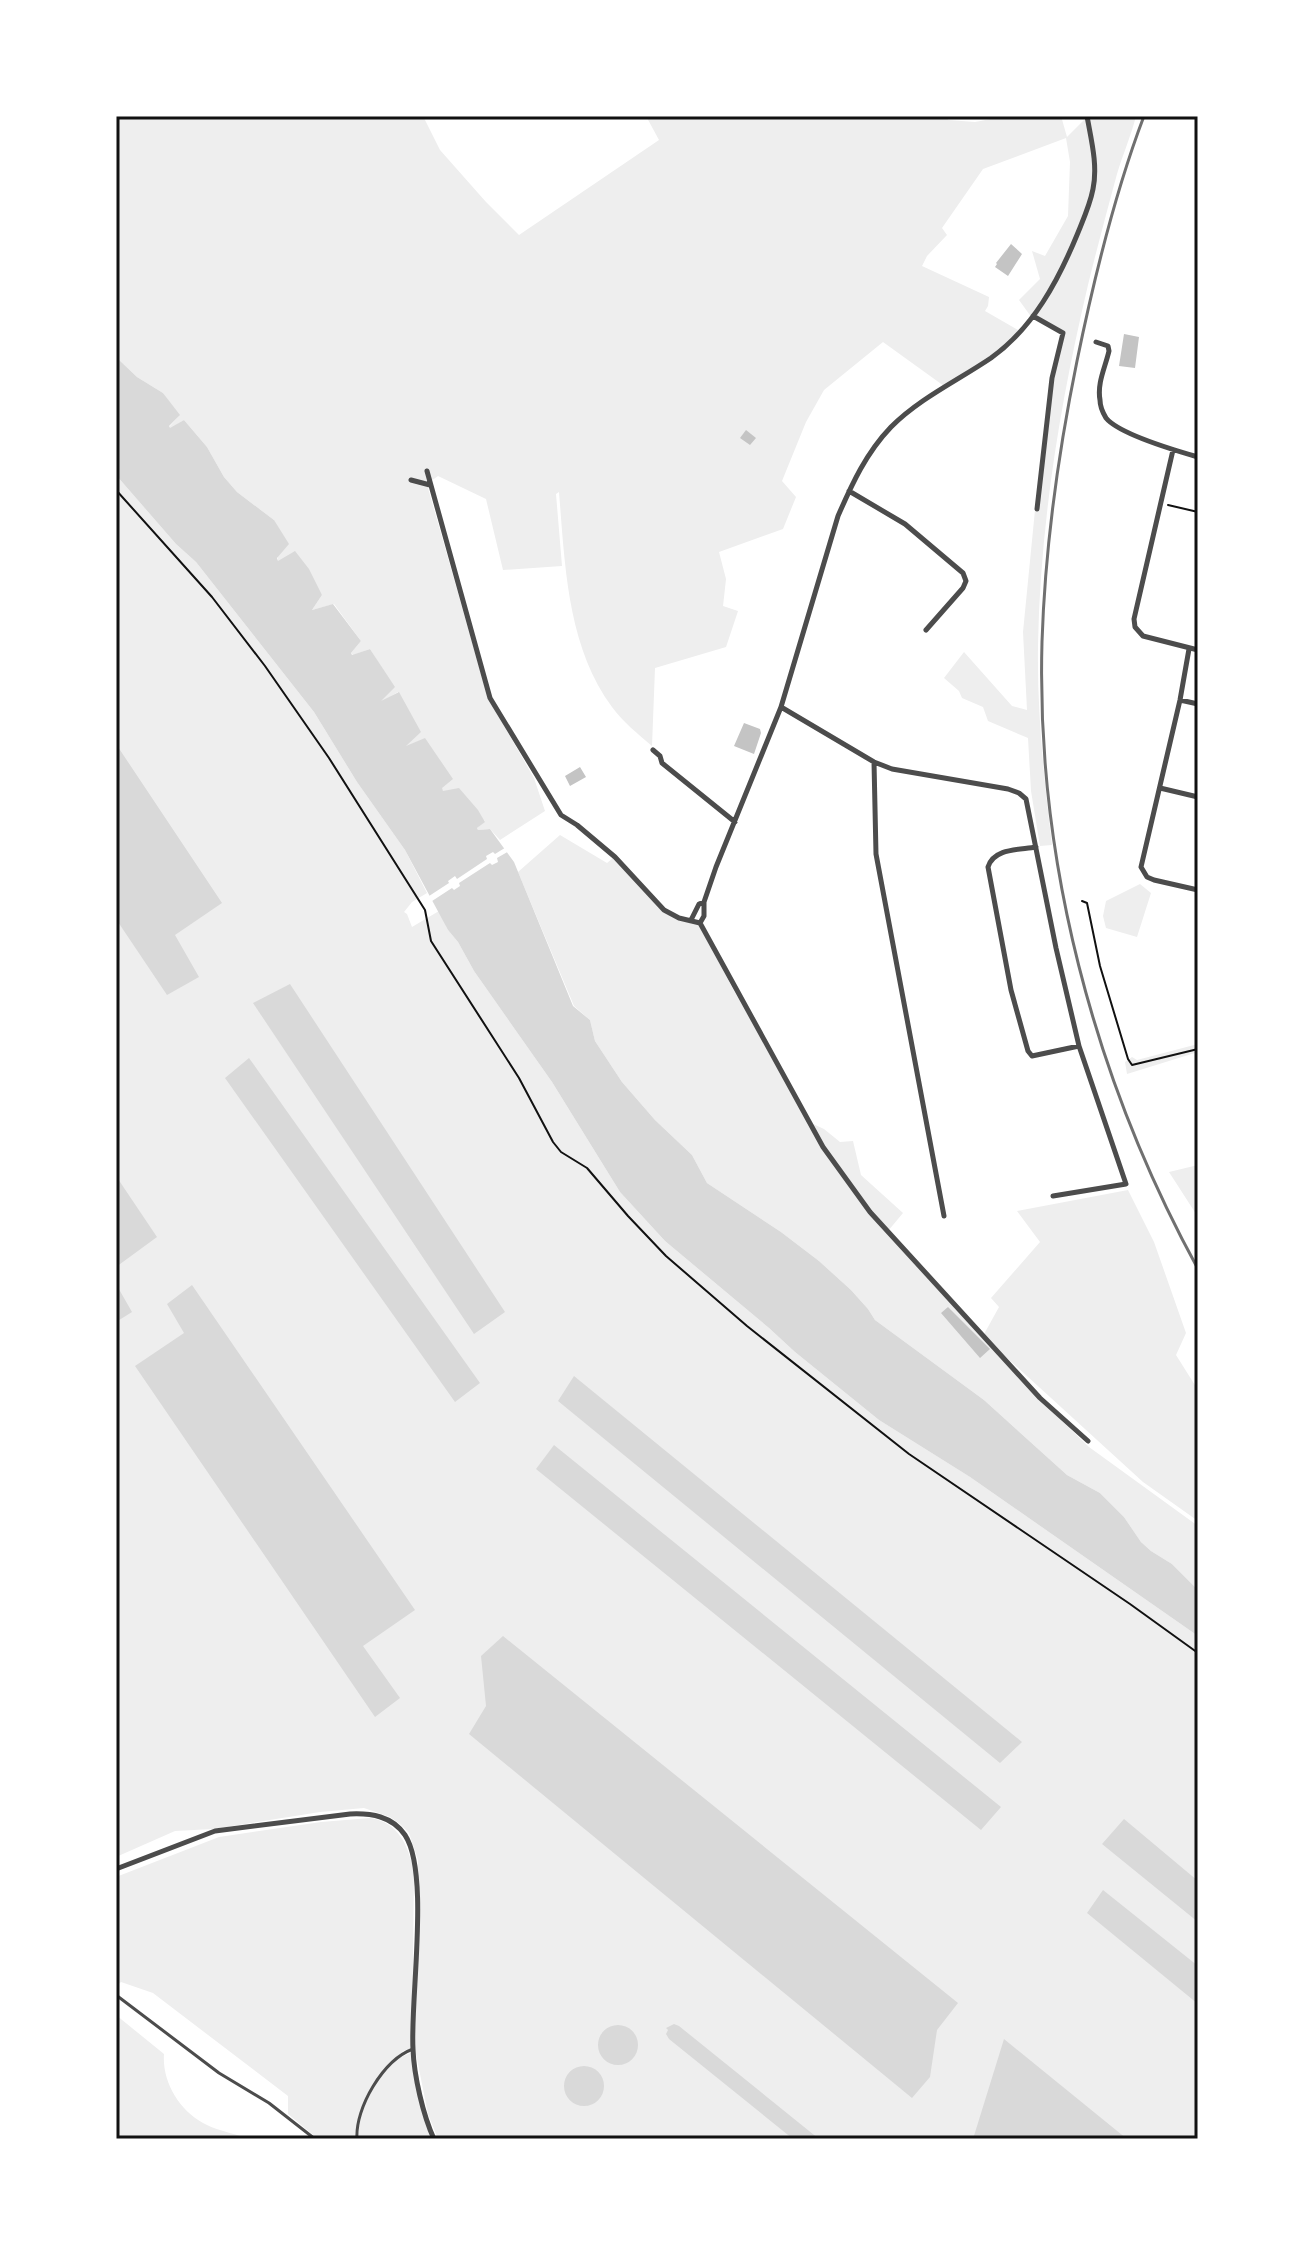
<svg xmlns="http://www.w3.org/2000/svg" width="1314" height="2255" viewBox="0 0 1314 2255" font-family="'IBM Plex Sans',sans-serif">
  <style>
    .green { fill: #eee }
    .water { fill: #d9d9d9 }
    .pier { fill: #fff }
    .building { fill: #c4c4c4 }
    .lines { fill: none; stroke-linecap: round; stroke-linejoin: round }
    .path { stroke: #111; stroke-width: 2 }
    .service { stroke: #4c4c4c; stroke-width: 3 }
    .minor { stroke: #4c4c4c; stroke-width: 5 }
    .rail { stroke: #707070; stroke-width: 3 }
    .neatline { fill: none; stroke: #111; stroke-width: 3 }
  </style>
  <rect width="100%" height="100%" fill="#fff"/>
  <path class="green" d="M116,116H423L440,150L486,202L519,235L659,140L646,116H947L948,120L975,122L1007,116H1061L1067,137L1088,116H1136C1131,136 1123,154 1117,174C1107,211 1097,248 1088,285C1060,403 1040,525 1038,646C1037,713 1044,779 1052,845L1040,846L1031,791L1028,738L988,721L983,707L962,698L959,691L944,678L964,652L1012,706L1027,710L1023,632L1035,510L1054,377L1064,333L1032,318L1019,300L1040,279L1032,251L1045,256L1068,216L1070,162L1066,138L983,169L942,228L947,235L927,256L922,266L989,297L988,306L985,311L1018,330V333L993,356L944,386L883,342L824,390L806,422L782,481L796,497L783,529L719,552L726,579L723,606L738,611L726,647L655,668L652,746C638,734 623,722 612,707C567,646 565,565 559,492L556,494L562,566L503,570L486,499L438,476L431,481L428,488L488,698L534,778L545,811L500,840L490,829L478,830L477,828L485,821L443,791L406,747L398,692L381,702V700L394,687L370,649L353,655L351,653L361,641L334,604L312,610L322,595L278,561L274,520L237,492L224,477L207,447L184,420L170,429L169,427L179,416L163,393L137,377L116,357Z
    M116,475L176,544L196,562L314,712L357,782L405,850L427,893L412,902L404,912L407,914L412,927L439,911L448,930L458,942L474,971L552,1082L620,1192L665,1241L769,1328L795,1352L879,1420L970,1477L1198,1636V2139H438L428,2114L415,2049L418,1860L409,1833L400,1824L390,1817L364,1808L320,1812L213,1829L175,1831L116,1857Z
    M560,835L607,863L613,858L663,912L699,925L734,991L811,1123L824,1129L840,1142L853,1141L861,1175L903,1213L888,1231L1038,1398L1089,1447L1198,1526V1590L1172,1564L1151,1551L1141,1542L1124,1517L1100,1493L1067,1475L984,1400L875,1320L868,1309L851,1290L819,1261L781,1232L707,1183L692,1155L655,1120L622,1082L595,1041L590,1020L574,1006L518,872Z
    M1140,884L1151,893L1137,937L1106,928L1103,916L1106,901Z
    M1198,1044V1052L1127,1074L1125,1062L1132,1057L1137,1060Z
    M1198,1165V1217L1169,1172Z
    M1128,1190L1154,1242L1186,1333L1176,1355L1198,1390V1521L1143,1482L983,1336L999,1307L991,1298L1040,1242L1017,1211Z
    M370,1818C399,1822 408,1846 414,1871L412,2048L403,2051L394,2060L413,2052L432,2139H358L360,2115L372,2089L359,2114L356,2139H318L288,2114V2096L153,1993L121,1982L116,1986V1877L219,1837L321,1822Z
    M116,2015L164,2054C162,2081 178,2109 203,2123C213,2129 228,2132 240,2136L242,2139H116Z"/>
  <path class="water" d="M116,357L137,377L163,393L180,415L169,426L170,428L184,420L207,447L224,477L237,492L274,520L289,544L277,558L278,561L295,551L309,569L322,595L312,610L333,604L361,641L351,653L352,655L370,649L395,687L381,701L399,692L421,732L406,746L425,738L453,779L442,788L443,791L459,788L478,810L485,822L477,828L478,830L490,829L514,862L573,1006L590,1020L595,1041L622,1082L655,1120L692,1155L707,1183L781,1232L819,1261L851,1290L868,1309L875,1320L984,1400L1067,1475L1100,1493L1124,1517L1141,1542L1151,1551L1172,1564L1198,1590V1636L970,1477L879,1420L795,1352L769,1328L665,1241L620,1192L552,1082L474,971L458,942L448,930L405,850L357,782L314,712L196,562L176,544L116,475Z
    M116,744L222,903L175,935L199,977L167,995L116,919Z
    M290,984L505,1312L474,1334L253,1003Z
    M249,1058L480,1383L455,1402L225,1078Z
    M116,1176L157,1237L116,1267Z
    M116,1284L132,1312L116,1322Z
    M192,1285L415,1610L363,1646L400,1698L375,1717L135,1366L184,1333L167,1304Z
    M574,1376L1022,1742L1000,1763L558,1401Z
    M554,1445L1001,1807L981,1830L536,1469Z
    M503,1636L958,2003L937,2030L930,2077L912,2098L469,1734L486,1706L481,1656Z
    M1124,1819L1198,1881V1922L1102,1844Z
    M1103,1890L1198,1966V2004L1087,1913Z
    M674,2024L679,2026L819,2139H793L669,2039L666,2034L668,2030L666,2028Z
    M598 2045a20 20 0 1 1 40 0a20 20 0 1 1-40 0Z
    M1004,2039L1127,2139H973Z
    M564 2086a20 20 0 1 1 40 0a20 20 0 1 1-40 0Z"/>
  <path class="pier" d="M508,846L511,850L497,858L498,862L492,865L490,863L459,883L460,886L454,890L452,888L429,903L426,898L449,883L448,881L455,876L457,879L487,859L486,856L493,852L495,854Z"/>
  <path class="building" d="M1011,244L1022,254L1008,276L995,267L997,264L996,263Z
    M1124,334L1139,337L1135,368L1119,366Z
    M746,430L756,438L750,445L740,438Z
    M744,723L760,729L761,733L754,754L734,746Z
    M580,767L586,777L570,786L565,776Z
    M948,1307L990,1349L980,1358L941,1313Z"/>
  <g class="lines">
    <path class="path" d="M116,490L212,597L265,666L329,758L425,910L431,941L519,1078L553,1142L561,1152L587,1168L628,1216L666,1256L747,1326L909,1454L1130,1604L1198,1653
      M1168,505L1198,512
      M1082,901L1087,903L1100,966L1128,1059L1132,1065L1198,1049"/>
    <path class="service" d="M116,1995L219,2073L269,2103L315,2139
      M357,2139C355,2108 383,2060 413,2049"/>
    <path class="minor" d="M1033,316L1063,333L1052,378L1037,509
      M1096,342L1108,346L1109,351C1105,368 1097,383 1100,400C1100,406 1103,413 1106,418C1119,434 1177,451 1198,457
      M1173,450L1134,619L1135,627L1143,636L1198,650
      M427,471L490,698L561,815L577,825L615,857L664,910L679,918L700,923L823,1147L870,1212L1040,1398L1088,1441
      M411,480L430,485
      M849,491L905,524L963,573L966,581L963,588L926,630
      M1189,649L1180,700L1141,867L1147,877L1154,880L1198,890
      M1180,700L1198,704
      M781,707L874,762L892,769L1008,789L1019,793L1026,799L1056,948L1079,1046L1126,1184L1053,1196
      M653,750L660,756L662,763L735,822
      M874,762L876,854L944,1216
      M1160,788L1198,797
      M1036,847C1019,850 994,848 988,867L1011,990L1028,1051L1032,1056L1079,1046
      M691,920L699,904L704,902
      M700,923L704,916V902L716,867L781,707L838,516C852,484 866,453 891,427C920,398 957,381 991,358C1033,328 1058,281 1077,235C1083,220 1090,205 1093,189C1098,165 1091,139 1087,116
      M116,1869L215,1831L350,1814C371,1813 392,1816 405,1835C430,1873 410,1999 413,2049C414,2076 423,2115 434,2139"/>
    <path class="rail" d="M1144,116C1114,195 1094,278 1077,361C1058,454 1045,547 1042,642C1036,859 1094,1079 1198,1269"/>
  </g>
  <rect width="1314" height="2255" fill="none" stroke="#ffffff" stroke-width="236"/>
  <rect x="118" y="118" width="1078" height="2019" class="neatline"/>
</svg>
